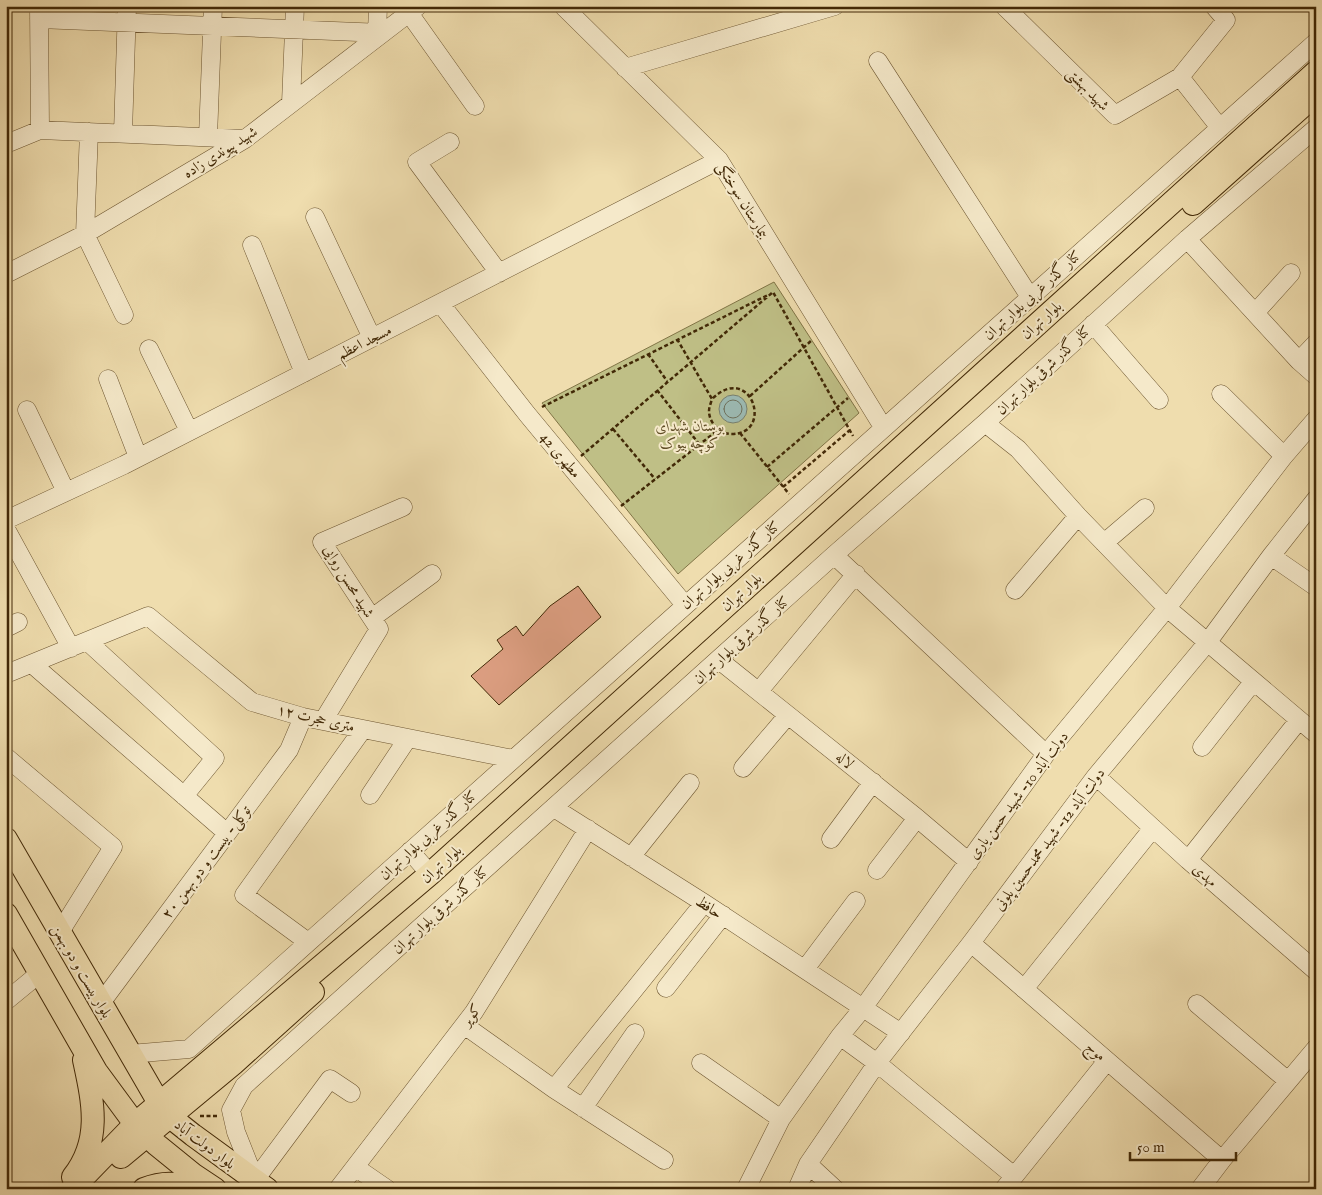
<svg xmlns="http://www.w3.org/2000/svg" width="1322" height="1195" viewBox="0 0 1322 1195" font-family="'IM FELL English',Amiri,serif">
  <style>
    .green { fill: #bfbf86; stroke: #807446 }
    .water { fill: #9cbab3; stroke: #78806e }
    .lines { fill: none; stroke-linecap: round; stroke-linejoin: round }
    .shore { stroke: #6f725d; stroke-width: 1 }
    .building { fill: #dc9e81; stroke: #422907 }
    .minor-casing { stroke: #6d5631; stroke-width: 19 }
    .major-casing { stroke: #422907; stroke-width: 24 }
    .path { stroke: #422907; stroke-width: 2.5; stroke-dasharray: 4 2.5; stroke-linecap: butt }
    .minor { stroke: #f5e9ca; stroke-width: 18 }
    .major { stroke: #efddae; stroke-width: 22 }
    .labels { text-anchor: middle; stroke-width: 4; stroke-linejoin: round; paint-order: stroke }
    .street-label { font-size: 15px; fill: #422907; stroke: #f5e9ca }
    .park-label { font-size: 15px; font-style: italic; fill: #614e27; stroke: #f5e9ca }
  </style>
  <rect width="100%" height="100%" fill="#efddae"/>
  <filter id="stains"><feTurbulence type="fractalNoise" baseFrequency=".004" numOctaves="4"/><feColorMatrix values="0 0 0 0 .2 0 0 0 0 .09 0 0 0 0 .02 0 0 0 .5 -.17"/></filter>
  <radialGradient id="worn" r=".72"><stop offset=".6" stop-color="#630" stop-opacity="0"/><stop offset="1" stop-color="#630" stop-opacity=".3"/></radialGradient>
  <path class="green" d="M774,282L859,413L678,574L542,403Z"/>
  <path class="water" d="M719 409a14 14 0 1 1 28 0a14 14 0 1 1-28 0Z"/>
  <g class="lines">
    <path class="shore" d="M724 409a9 9 0 1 1 18 0a9 9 0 1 1-18 0Z"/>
  </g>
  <path class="building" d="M578,586L601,617L499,705L471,676L503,649L497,640L516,626L523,636L550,606Z"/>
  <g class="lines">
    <defs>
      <path id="minor" d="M39,6L40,130
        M563,6L719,160L883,427
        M1004,6L1115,115L1180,77L1220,128
        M409,13L475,106
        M39,19L383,33
        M377,33L378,6
        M878,61L1030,297
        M625,68L835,6
        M1180,77L1226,20L1214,6
        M291,103L295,6
        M89,132L85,234L124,315
        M123,133L127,6
        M208,137L213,6
        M450,142L417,162L499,273
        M6,144L40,130L245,139
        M315,217L372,338
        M1187,239L1299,361L1316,376
        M252,245L304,373
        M6,274L85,234L245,139L418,6
        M440,303L527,414L685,605
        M1255,313L1291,273
        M1093,324L1159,400
        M149,349L189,431
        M1299,361L1316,343
        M108,379L138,457
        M1221,394L1284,456
        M27,410L66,492
        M985,423L1018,449L1078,516L1167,608L1316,734
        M6,520L124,465L719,160
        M6,529L71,648
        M1104,543L1145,508
        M834,555L1046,754
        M1271,556L1316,587
        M1015,590L1078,516
        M372,618L432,574
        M6,628L18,622
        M87,641L215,758L184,796
        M719,660L917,818L969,862
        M32,664L227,833
        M6,674L148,616L252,702L303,717L513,759
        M759,691L856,574
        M323,721L379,629L322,542L403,507
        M1202,747L1253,682
        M6,757L113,847L60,932
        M743,768L788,715
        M1096,776L1188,860L1316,971
        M370,795L408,738
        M554,808L704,903L901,1033
        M831,839L873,782
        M410,851L430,874
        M631,857L690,783
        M1188,860L1299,720
        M877,870L917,818
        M308,942L244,895L363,729
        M971,943L1222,1160
        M805,969L856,901
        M666,988L723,915
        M1024,989L1153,828
        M6,1001L40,973
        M101,1003L289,750L303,717
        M1197,1004L1288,1081
        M464,1025L554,1089L664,1160
        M840,1036L877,1063L1014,1176
        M130,1054L189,1049L1316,42
        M701,1063L781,1119
        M554,1089L704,903
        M583,1108L635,1033
        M808,1164L835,1189
        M355,1167L387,1189
        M255,1180L236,1132L231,1110L244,1086L834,555L985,423L1187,239L1316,128
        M255,1180L330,1079L351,1093
        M338,1189L474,1012L588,829
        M746,1189L781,1119L840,1036L863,1008L1046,754L1167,608L1284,456L1316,419
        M797,1189L808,1164L877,1063L971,943L1096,776L1207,643L1271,556L1316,499
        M1004,1189L1107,1061
        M1200,1189L1222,1160L1316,1048"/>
      <path id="major" d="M1193,204L1316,94
        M6,839L159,1103L169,1116L193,1135L267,1189
        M6,914L96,1071L135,1124L157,1145L194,1175L215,1189
        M121,1157L233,1064L313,992
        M73,1177C102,1140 93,1102 84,1060
        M72,1189L135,1124L430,874L1316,72
        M144,1189C162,1182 177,1182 195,1189"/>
    </defs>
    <use href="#minor" class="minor-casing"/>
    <use href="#major" class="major-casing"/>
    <path class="path" d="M677,339L712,399C711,403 709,407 709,411C709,422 719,434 731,434C775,435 751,361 712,399
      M648,354L667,381
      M657,390L699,444
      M750,396L812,340
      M542,407L768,295
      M613,429L655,479
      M740,433L789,494
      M581,456L773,292L853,436
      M767,467L848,398
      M783,487L850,430
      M621,506L718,430
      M200,1116H217"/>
    <use href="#minor" class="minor"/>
    <use href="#major" class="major"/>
  </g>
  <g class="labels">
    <g class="street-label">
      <text transform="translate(1088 89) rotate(45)" y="5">شهید بهشتی</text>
      <text transform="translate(220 152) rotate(-32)" y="5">شهید پیوندی زاده</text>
      <text transform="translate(743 200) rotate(58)" y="5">بیمارستان سوختگی</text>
      <text transform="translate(1032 295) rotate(-42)" y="5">کنار گذر غربی بلوار تهران</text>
      <text transform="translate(1041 320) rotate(-42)" y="5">بلوار تهران</text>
      <text transform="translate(364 342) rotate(-27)" y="5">مسجد اعظم</text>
      <text transform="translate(1043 370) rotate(-43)" y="5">کنار گذر شرقی بلوار تهران</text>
      <text transform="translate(561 455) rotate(50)" y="5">مطهری 42</text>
      <text transform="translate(730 565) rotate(-41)" y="5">کنار گذر غربی بلوار تهران</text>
      <text transform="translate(349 581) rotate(58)" y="5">شهید محسن روایی</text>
      <text transform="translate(741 592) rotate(-42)" y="5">بلوار تهران</text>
      <text transform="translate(741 640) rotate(-42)" y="5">کنار گذر شرقی بلوار تهران</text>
      <text transform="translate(316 718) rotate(13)" y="5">۱۲ متری حجرت</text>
      <text transform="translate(845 760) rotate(39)" y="5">لاله</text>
      <text transform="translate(1018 795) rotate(-53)" y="5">دولت آباد 10- شهید حسن یاری</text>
      <text transform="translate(428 835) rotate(-42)" y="5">کنار گذر غربی بلوار تهران</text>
      <text transform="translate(1049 839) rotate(-53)" y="5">دولت آباد 12- شهید محمدحسین پلونی</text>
      <text transform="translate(206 862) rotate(-53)" y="5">توکلی- بیست و دو بهمن ۲۰</text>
      <text transform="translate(441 864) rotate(-42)" y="5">بلوار تهران</text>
      <text transform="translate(1205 875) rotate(41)" y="5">مهدی</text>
      <text transform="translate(709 907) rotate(33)" y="5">حافظ</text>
      <text transform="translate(440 910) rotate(-42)" y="5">کنار گذر شرقی بلوار تهران</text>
      <text transform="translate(82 971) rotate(60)" y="5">بلوار بیست و دو بهمن</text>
      <text transform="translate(471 1015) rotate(-55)" y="5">کویر</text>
      <text transform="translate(1096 1051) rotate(41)" y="5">موج</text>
      <text transform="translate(205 1144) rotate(37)" y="5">بلوار دولت آباد</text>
    </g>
    <g class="park-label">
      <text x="690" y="431">بوستان شهدای<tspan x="690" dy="17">کوچه بیوک</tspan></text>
    </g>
  </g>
  <rect width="1322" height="1195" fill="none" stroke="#efddae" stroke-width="25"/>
  <rect x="8" y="8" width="1307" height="1180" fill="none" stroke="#422907" stroke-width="2.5"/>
  <rect x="12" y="12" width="1297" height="1170" fill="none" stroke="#422907"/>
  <path d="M1130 1152v8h106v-8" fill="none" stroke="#422907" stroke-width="2.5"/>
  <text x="1137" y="1152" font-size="15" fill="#422907" stroke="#f5e9ca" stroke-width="4" paint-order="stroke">50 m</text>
  <rect width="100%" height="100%" filter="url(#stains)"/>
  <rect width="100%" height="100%" fill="url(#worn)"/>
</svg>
